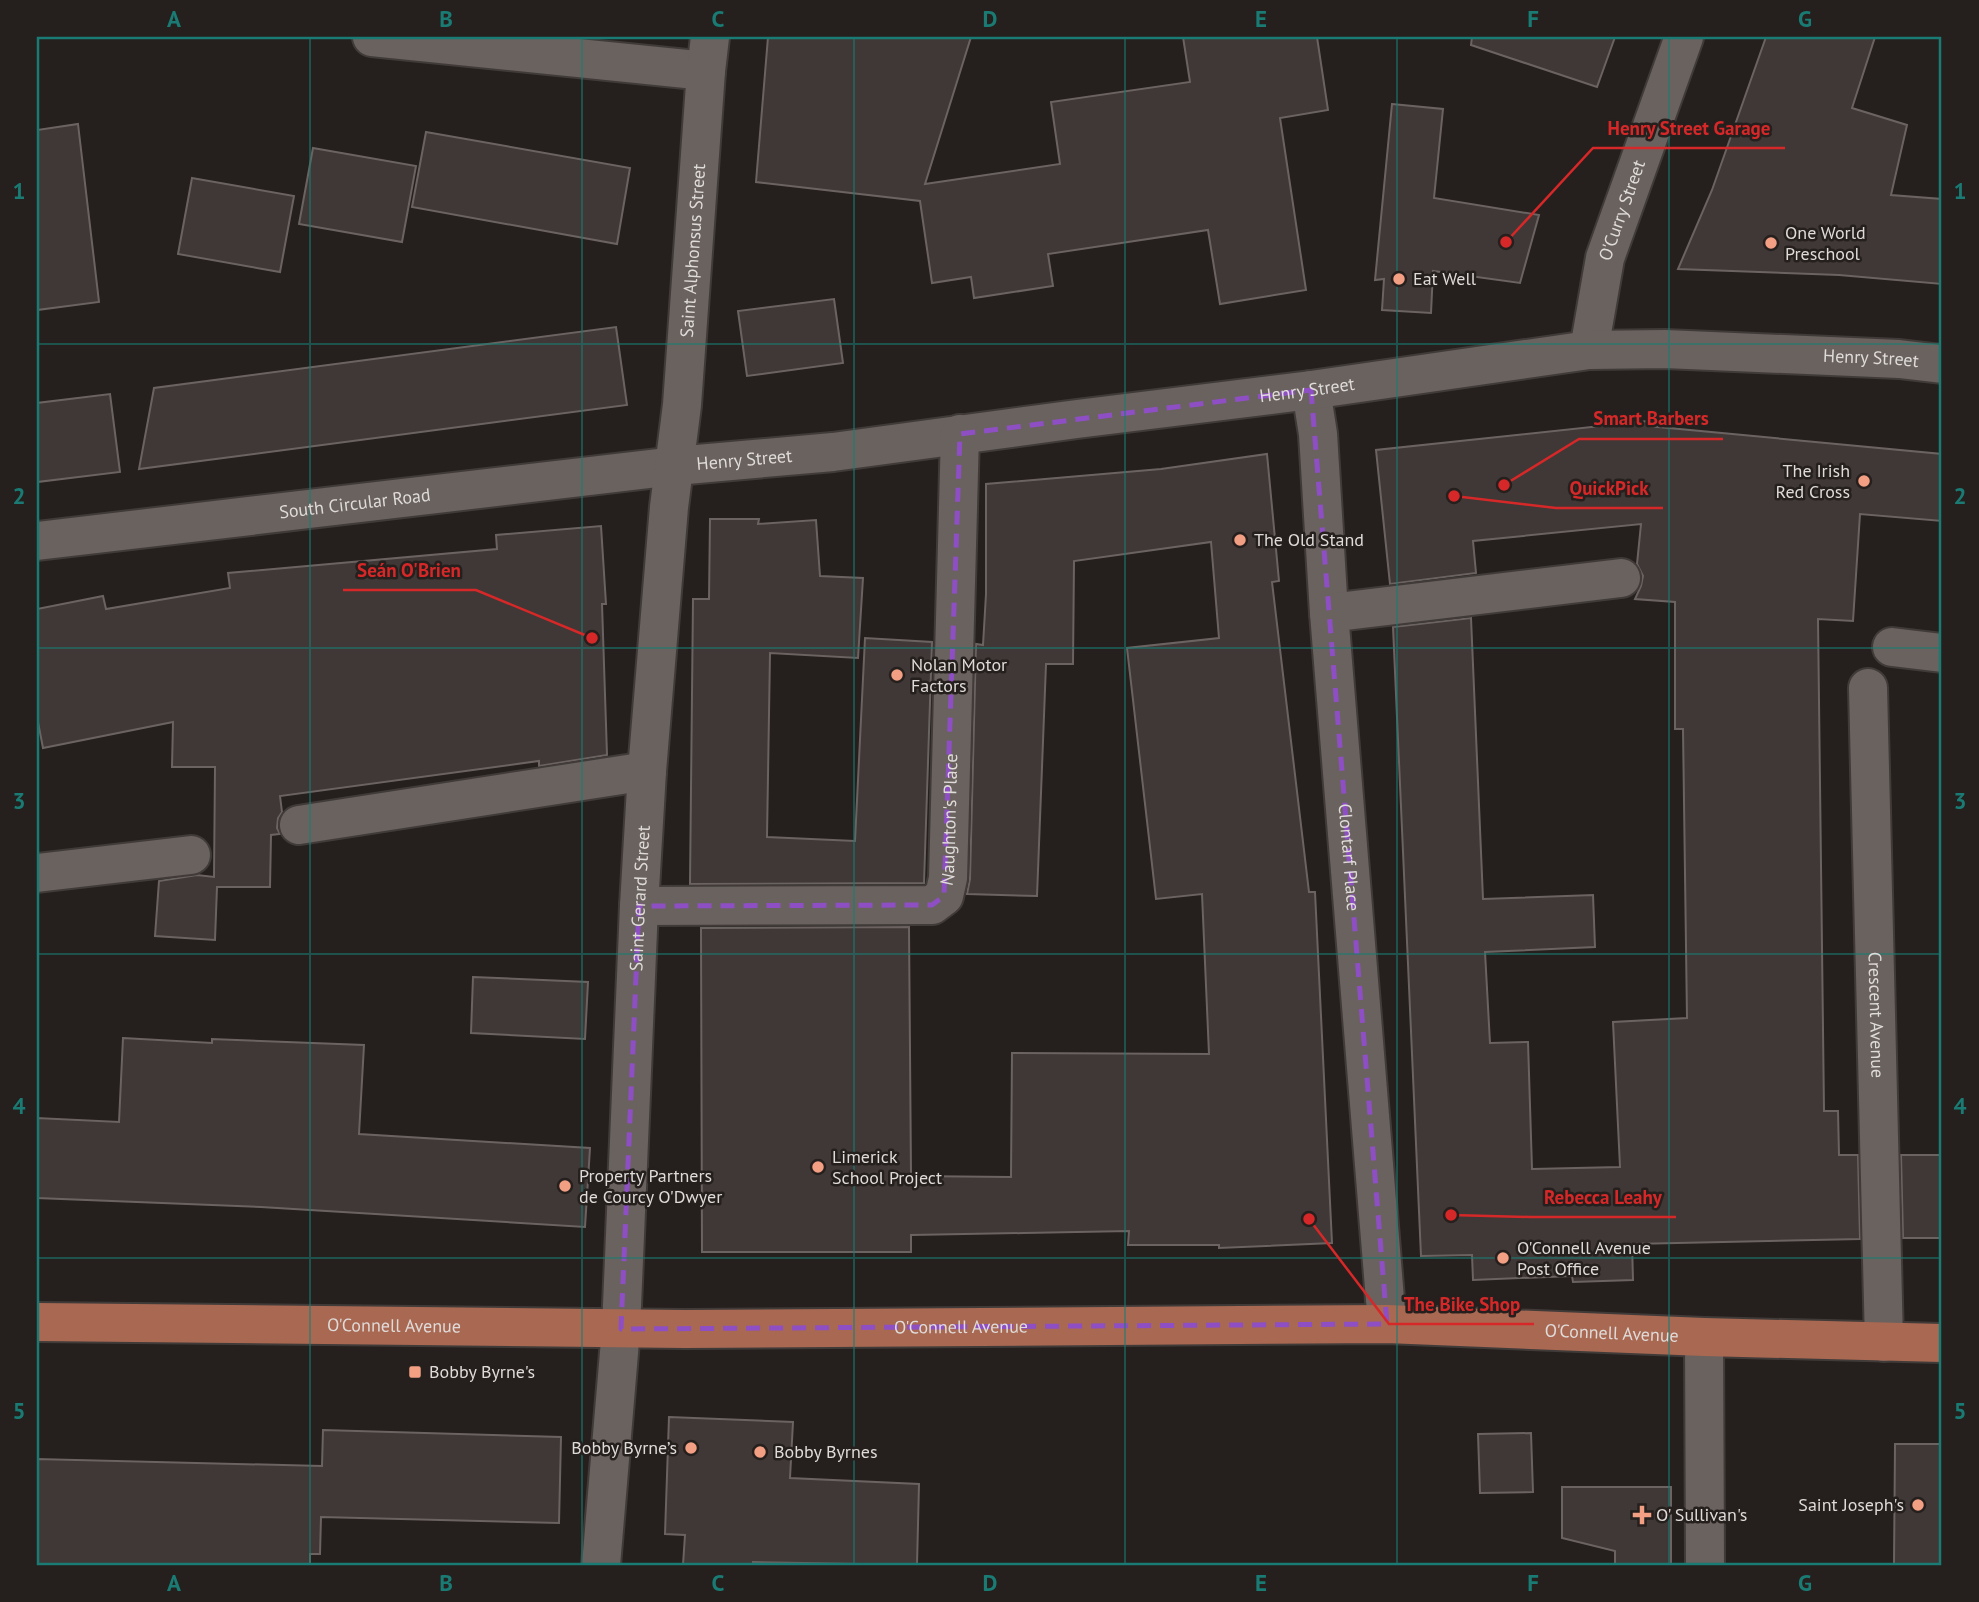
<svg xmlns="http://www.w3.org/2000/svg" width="1979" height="1602" viewBox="0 0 1979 1602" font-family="'PT Sans',sans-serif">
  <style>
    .building { fill: #3f3836; stroke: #6b6361; stroke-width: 2 }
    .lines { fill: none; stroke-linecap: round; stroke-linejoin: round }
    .minor-casing { stroke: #403b39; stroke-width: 42 }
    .major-casing { stroke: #403b39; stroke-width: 42 }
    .minor { stroke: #6a625f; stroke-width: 38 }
    .major { stroke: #a86852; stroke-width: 38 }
    .marked { fill: none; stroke: #8f4fc4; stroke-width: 5; stroke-dasharray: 14 9; stroke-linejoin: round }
    .grid { fill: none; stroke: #197b73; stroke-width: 2; stroke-opacity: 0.55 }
    .poi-dot { fill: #f39f84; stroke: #251f1d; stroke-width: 2.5 }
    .labels { text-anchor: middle; stroke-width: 5; stroke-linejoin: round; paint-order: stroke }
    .street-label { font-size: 18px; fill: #dfdbd9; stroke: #251f1d }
    .poi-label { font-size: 18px; fill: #dfdbd9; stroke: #251f1d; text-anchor: start }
    .leader { fill: none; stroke: #d62828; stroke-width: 2.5 }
    .callout-dot { fill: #d62828; stroke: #251f1d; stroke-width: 2.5 }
    .callout-label { font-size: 19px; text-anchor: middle; font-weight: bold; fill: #d62828; stroke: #251f1d; stroke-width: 5; stroke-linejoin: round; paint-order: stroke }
    .neatline { fill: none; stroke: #197b73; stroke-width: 2.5 }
    .grid-label { font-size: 23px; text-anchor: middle; font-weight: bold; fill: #197b73 }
  </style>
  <rect width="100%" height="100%" fill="#251f1d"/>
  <path class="building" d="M768,37H971L925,184L1060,164L1051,102L1190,82L1183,37H1317L1328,110L1280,118L1306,290L1220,304L1208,230L1048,254L1053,286L974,298L971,277L932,283L920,201L756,182Z
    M1472,37H1615L1597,87L1471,45Z
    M1766,37H1875L1852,108L1907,125L1891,195L1942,199V284L1839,275L1678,269L1712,190Z
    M1392,104L1443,109L1434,198L1539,215L1520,283L1433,271L1431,313L1382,310L1384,279L1375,280Z
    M78,124L99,302L37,310V130Z
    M426,132L630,168L617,244L412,207Z
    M313,148L416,166L402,242L299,224Z
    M192,178L294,196L280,272L178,254Z
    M834,299L843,363L747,376L738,311Z
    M616,327L627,405L139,469L154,388Z
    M110,394L120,472L37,482V403Z
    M1647,421L1648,426L1942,454V521L1860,514L1853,621L1818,619L1824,1111H1838L1839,1155H1858L1860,1239L1632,1244L1633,1280L1573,1282L1572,1276L1473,1280L1472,1255L1421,1256L1393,627L1471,618L1483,899L1593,895L1595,947L1485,952L1490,1043L1528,1042L1532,1169L1620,1167L1613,1022L1687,1018L1683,729H1675V602L1635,599L1641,586L1643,576L1637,564L1641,524L1473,541L1476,573L1390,584L1376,450Z
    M1267,454L1279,581L1272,582L1309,892H1315L1332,1243L1219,1248V1245H1128L1129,1231L1024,1233L911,1235V1252H702L701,928L909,927L911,1176L1011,1177L1012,1053L1209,1054L1202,894L1156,899L1127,648L1219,638L1211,542L1074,561L1073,664H1046L1037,896L967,894L970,879L976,644L983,645L986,594V484L1161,469Z
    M710,519H759L758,524L816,520L820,576L863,578L858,658L770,653L767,837L855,841L865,638L932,642L924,883L690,884L693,599H709Z
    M601,526L606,604H602L607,755L539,766V761L280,796L282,812L278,818L277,828L280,834L271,835L270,887H217L215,940L155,936L159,881L197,875L214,877L215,767H172L173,722L43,748L37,717V609L103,596L106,609L230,588L228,573L497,549L496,535Z
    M473,977L588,982L585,1039L471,1033Z
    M123,1038L212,1043V1039L364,1045L359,1134L590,1148L585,1227L261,1207L37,1198V1118L119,1122Z
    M1901,1155H1942V1238H1903Z
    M669,1417L793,1422L790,1478L919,1484L917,1565L753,1562V1565H683L685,1535L665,1534Z
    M323,1430L561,1437L559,1523L321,1517L320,1554H310V1565H37V1459L322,1466Z
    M1531,1433L1533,1492L1480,1493L1478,1434Z
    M1895,1444H1942V1565H1894Z
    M1562,1487H1671V1565H1615V1551L1562,1538Z"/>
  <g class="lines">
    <defs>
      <g id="minor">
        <path d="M372,37L706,71"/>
        <path id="s1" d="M1589,350L1605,258L1684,37"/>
        <path id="s2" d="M1311,390L1318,434L1329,613L1387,1324"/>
        <path id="s3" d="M37,541L675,466L833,452L1077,419L1311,390L1589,350L1665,349L1899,359L1942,364"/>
        <path d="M1329,613L1621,578"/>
        <path d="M1892,647L1942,653"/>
        <path id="s4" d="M1868,688L1884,1342"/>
        <path d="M299,825L647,771"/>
        <path d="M37,873L191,855"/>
        <path id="s5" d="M639,906L932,905L944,896L948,878L960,434"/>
        <path d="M1704,1337L1705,1565"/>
        <path id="s6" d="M601,1565L621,1329L639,906L647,771L669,507L682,405L706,71L710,37"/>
      </g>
      <g id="major">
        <path id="s7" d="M37,1322L685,1329L1387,1324L1704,1337L1942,1343"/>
      </g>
    </defs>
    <use href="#minor" class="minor-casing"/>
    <use href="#major" class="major-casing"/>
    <use href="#minor" class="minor"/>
    <use href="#major" class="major"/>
  </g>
  <path class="marked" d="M1311,390L1387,1324L621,1329L639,906L932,905L944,896L960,434Z"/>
  <path class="grid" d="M310,37V1565M582,37V1565M854,37V1565M1125,37V1565M1397,37V1565M1669,37V1565M37,344H1942M37,648H1942M37,954H1942M37,1258H1942"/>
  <g class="poi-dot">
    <circle cx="1771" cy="243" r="7"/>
    <circle cx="1399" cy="279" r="7"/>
    <circle cx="1864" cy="481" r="7"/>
    <circle cx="1240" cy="540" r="7"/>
    <circle cx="897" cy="675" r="7"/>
    <circle cx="818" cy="1167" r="7"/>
    <circle cx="565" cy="1186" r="7"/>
    <circle cx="1503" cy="1258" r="7"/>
    <rect x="408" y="1365" width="14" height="14" rx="3.5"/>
    <circle cx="691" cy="1448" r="7"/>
    <circle cx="760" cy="1452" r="7"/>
    <circle cx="1918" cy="1505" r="7"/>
    <path d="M1638.5 1504.5h7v7h7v7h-7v7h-7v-7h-7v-7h7z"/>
  </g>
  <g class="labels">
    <g class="street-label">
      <text dy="6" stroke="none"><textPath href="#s1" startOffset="144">O'Curry Street</textPath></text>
      <text dy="6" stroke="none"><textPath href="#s6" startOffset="1318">Saint Alphonsus Street</textPath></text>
      <text dy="6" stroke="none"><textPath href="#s3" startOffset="1846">Henry Street</textPath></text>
      <text dy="6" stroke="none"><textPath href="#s3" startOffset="1279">Henry Street</textPath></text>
      <text dy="6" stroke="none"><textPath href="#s3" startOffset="712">Henry Street</textPath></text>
      <text dy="6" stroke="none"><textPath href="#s3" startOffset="320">South Circular Road</textPath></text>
      <text dy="6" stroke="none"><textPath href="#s5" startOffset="385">Naughton's Place</textPath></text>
      <text dy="6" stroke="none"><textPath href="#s2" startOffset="469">Clontarf Place</textPath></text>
      <text dy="6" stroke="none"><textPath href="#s6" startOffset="668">Saint Gerard Street</textPath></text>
      <text dy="6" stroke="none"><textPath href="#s4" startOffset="327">Crescent Avenue</textPath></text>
      <text dy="6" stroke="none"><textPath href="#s7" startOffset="357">O'Connell Avenue</textPath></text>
      <text dy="6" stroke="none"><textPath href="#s7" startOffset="924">O'Connell Avenue</textPath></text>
      <text dy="6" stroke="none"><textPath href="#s7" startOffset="1575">O'Connell Avenue</textPath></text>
    </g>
    <g class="poi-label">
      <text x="1785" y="239">One World<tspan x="1785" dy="21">Preschool</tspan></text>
      <text x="1413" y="285">Eat Well</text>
      <text x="1850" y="477" text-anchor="end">The Irish<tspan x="1850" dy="21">Red Cross</tspan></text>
      <text x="1254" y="546">The Old Stand</text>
      <text x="911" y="671">Nolan Motor<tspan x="911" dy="21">Factors</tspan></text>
      <text x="832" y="1163">Limerick<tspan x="832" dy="21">School Project</tspan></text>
      <text x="579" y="1182">Property Partners<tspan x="579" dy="21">de Courcy O'Dwyer</tspan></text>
      <text x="1517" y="1254">O'Connell Avenue<tspan x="1517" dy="21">Post Office</tspan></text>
      <text x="429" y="1378">Bobby Byrne's</text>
      <text x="677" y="1454" text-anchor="end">Bobby Byrne’s</text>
      <text x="774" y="1458">Bobby Byrnes</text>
      <text x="1904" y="1511" text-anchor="end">Saint Joseph's</text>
      <text x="1656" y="1521">O' Sullivan's</text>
    </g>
  </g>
  <path class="leader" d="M1506 242L1593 148H1785M1504 485L1579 439H1723M1454 496L1556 508H1663M592 638L476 590H343M1451 1215L1530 1217H1676M1309 1219L1389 1324H1534"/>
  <g class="callout-dot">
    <circle cx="1506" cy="242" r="7"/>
    <circle cx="1504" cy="485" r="7"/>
    <circle cx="1454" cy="496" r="7"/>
    <circle cx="592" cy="638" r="7"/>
    <circle cx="1451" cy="1215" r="7"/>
    <circle cx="1309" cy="1219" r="7"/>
  </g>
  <g class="callout-label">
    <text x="1689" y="135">Henry Street Garage</text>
    <text x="1651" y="425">Smart Barbers</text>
    <text x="1609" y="495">QuickPick</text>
    <text x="409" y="577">Seán O'Brien</text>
    <text x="1603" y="1204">Rebecca Leahy</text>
    <text x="1462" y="1311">The Bike Shop</text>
  </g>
  <rect width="1979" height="1602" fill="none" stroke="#251f1d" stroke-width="77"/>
  <rect x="38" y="38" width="1902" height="1526" class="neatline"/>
  <g class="grid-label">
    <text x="174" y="27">A</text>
    <text x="446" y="27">B</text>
    <text x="718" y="27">C</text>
    <text x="990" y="27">D</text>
    <text x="1261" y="27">E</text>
    <text x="1533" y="27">F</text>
    <text x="1805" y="27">G</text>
    <text x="19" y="199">1</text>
    <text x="1960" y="199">1</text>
    <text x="19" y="504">2</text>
    <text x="1960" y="504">2</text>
    <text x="19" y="809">3</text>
    <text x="1960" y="809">3</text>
    <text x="19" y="1114">4</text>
    <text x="1960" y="1114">4</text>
    <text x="19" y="1419">5</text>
    <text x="1960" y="1419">5</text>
    <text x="174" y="1591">A</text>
    <text x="446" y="1591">B</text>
    <text x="718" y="1591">C</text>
    <text x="990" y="1591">D</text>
    <text x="1261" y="1591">E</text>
    <text x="1533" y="1591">F</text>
    <text x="1805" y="1591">G</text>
  </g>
</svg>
